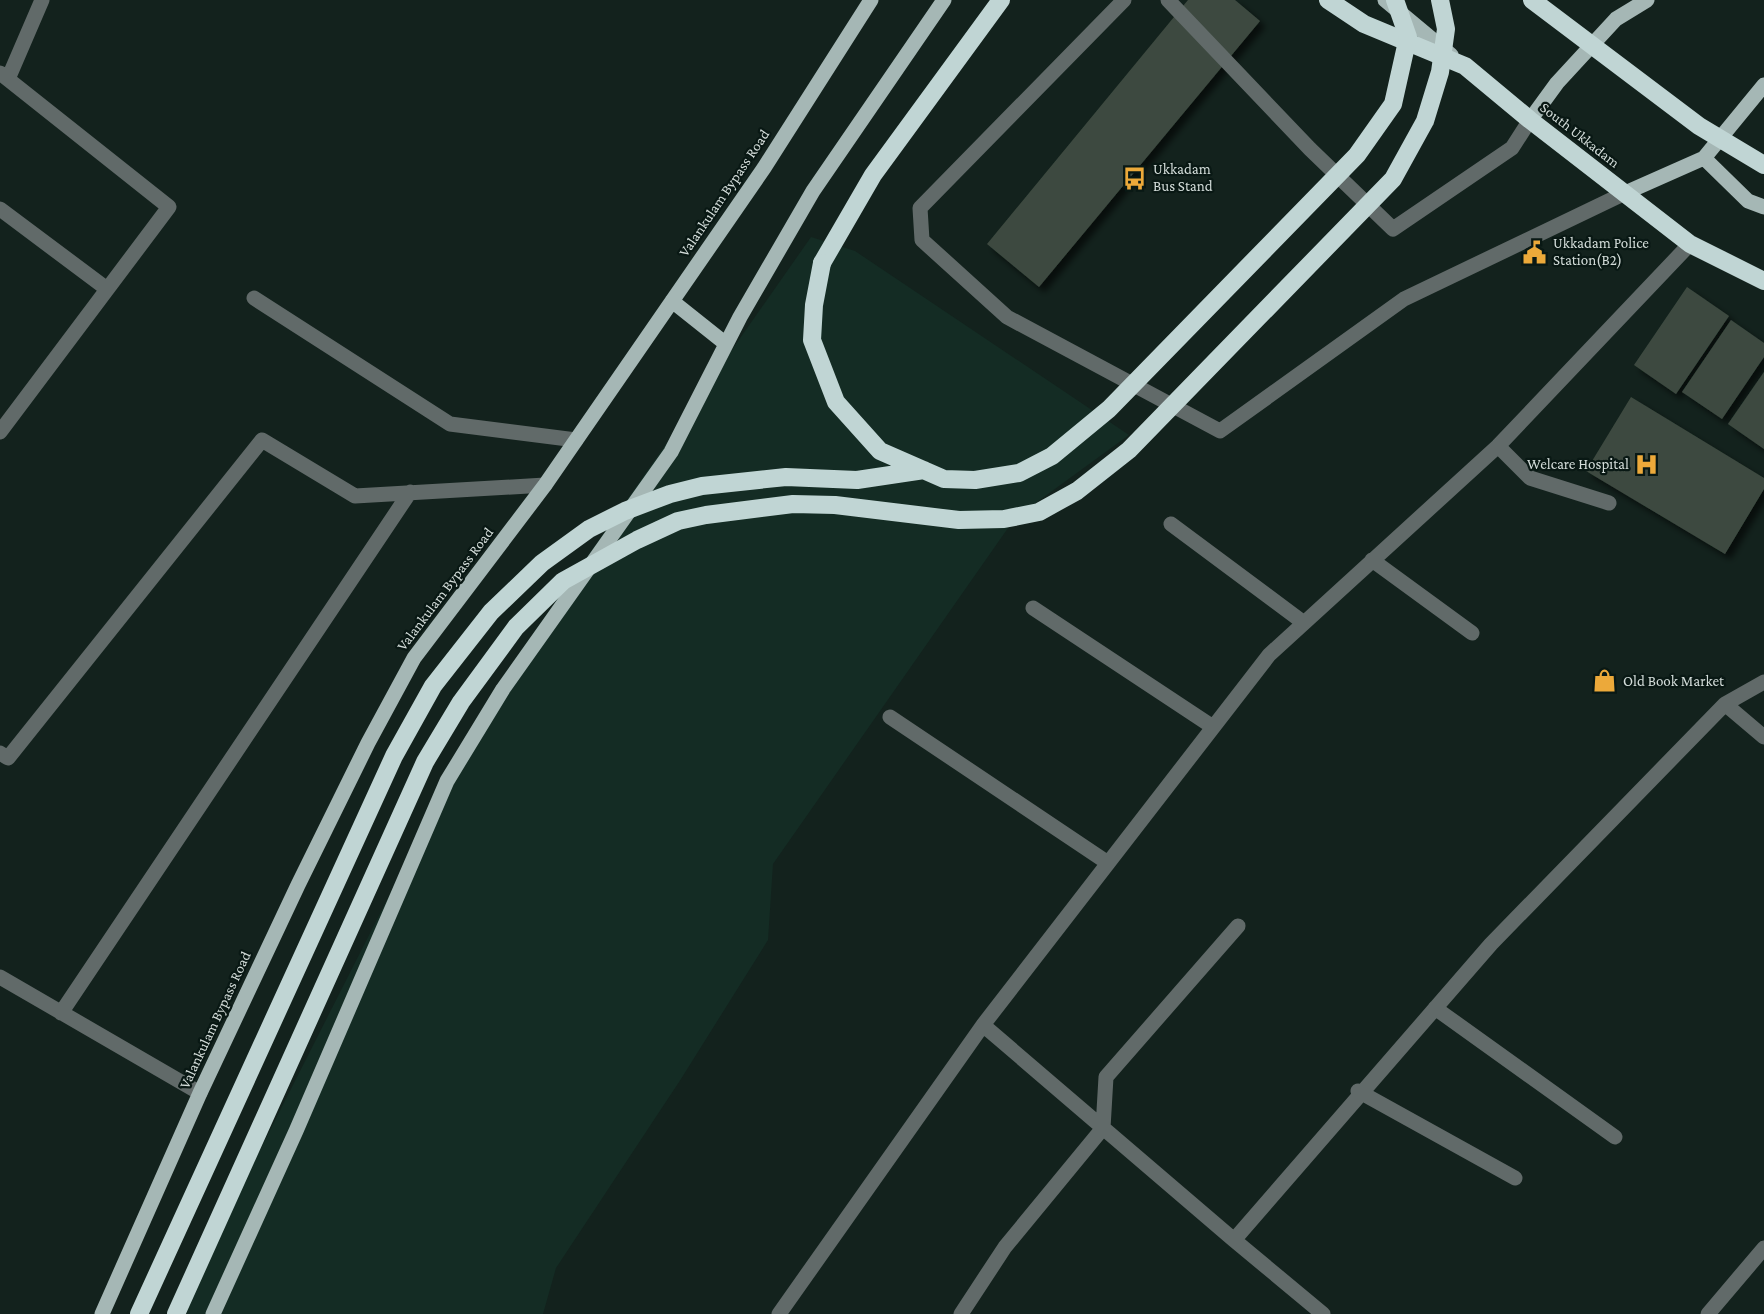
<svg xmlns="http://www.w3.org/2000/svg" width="1764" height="1314" viewBox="0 0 1764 1314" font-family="'Crimson Pro',serif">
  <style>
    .built { fill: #142c24 }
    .building { fill: #3d4a40; filter: url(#shadow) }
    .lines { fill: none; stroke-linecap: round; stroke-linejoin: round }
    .minor { stroke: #616a69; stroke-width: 15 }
    .major { stroke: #a5b7b5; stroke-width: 15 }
    .highway { stroke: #c0d5d4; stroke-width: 18 }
    .highway-bridge { stroke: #c0d5d4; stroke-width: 18 }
    .labels { text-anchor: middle; stroke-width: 4.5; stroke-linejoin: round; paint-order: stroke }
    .street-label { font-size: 15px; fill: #d3dcd9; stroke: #091814 }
    .poi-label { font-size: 15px; fill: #d3dcd9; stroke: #091814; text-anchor: start }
  </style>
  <defs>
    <filter id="shadow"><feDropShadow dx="5.5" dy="5.5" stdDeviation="3" flood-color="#0009"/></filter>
  </defs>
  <rect width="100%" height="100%" fill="#13221d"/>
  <path class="built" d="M811,237L855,251L1129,435L1015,518L773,864L768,940L681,1079L556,1268L543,1314H183L201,1266L493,691Z"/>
  <path class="building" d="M1188,0H1235L1260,21L1039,287L987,244Z
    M1687,287L1729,316L1676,394L1634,365Z
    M1731,320L1764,343V357L1722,419L1682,392Z
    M1764,372V449L1728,424Z
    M1631,397L1764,478V489L1725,554L1586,471Z"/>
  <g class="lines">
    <path class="minor" d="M1124,0L920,208L922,240L1007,317L1220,431L1404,299L1625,193
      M1168,0L1310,149L1393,229L1512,148L1530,120
      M0,73L169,207L0,432
      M8,79L42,0
      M0,209L107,289
      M254,298L450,424L576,440
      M1498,446L1530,478L1609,503
      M1171,524L1304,623
      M1372,560L1472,633
      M1033,608L1213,727
      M1764,682L1725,704L1764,737
      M890,717L1108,863
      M0,753L8,758L262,440L355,496L545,485
      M0,977L200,1093
      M1435,1008L1615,1137
      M61,1013L410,492
      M983,1025L1234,1240L1323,1314
      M1358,1091L1515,1178
      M1234,1240L1491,944L1725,704
      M779,1314L983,1025L1269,655L1498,446L1690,244
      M961,1314L1005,1247L1103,1128L1106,1077L1238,926
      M1708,1314L1764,1248"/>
    <path class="major" d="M1385,0L1451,55
      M1530,120L1557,83L1616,19L1647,0
      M1704,158L1748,201L1764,207
      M1625,193L1704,158L1764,85
      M672,301L726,344
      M102,1314L200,1093L298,885L368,743L414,658L545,485L764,168L871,0
      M213,1314L296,1131L447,781L503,689L671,452L740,317L813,191L944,0"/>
    <path class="highway" d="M1328,0L1364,24L1465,66L1530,120L1690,244L1764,281
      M822,263L873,175L1001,0"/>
    <path class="highway-bridge" d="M1532,0L1699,126L1764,165
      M822,263L814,305L812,340L836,402L880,451L944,479L975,480L1019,473L1052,456L1109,409L1357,155L1393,104L1408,37L1395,0
      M139,1314L394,756L433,686L491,612L542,563L589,529L625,511L670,494L702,486L786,477L857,480L924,470
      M176,1314L425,762L461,702L516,627L563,581L637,540L678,521L706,515L793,504L835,505L959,520L1004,519L1039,512L1077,491L1129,450L1393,179L1425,121L1440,72L1446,29L1440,0"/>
  </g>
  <defs>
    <symbol id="bus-bare" viewBox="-9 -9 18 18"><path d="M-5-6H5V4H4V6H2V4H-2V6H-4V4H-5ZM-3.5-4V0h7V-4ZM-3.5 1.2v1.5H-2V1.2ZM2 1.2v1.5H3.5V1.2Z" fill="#eca93a" stroke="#091814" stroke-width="2.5" paint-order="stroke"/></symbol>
    <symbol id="civic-bare" viewBox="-9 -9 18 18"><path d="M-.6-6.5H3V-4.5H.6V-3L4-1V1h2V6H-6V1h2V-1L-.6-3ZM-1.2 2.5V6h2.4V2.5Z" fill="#eca93a" stroke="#091814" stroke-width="2.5" paint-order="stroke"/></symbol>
    <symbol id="hospital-bare" viewBox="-9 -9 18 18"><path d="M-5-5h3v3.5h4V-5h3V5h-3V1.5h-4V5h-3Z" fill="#eca93a" stroke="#091814" stroke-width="2.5" paint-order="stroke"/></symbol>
    <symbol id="shop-bare" viewBox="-9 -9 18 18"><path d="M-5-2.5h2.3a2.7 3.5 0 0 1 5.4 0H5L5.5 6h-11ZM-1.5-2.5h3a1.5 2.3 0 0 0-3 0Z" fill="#eca93a" stroke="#091814" stroke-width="2.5" paint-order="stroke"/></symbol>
  </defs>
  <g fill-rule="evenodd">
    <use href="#bus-bare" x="1118" y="162" width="33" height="33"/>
    <use href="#civic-bare" x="1518" y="236" width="33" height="33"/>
    <use href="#hospital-bare" x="1630" y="448" width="33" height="33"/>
    <use href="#shop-bare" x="1588" y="664" width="33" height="33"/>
  </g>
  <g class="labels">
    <g class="street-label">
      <text transform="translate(1580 135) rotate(38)" y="5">South Ukkadam</text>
      <text transform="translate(724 193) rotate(-56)" y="5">Valankulam Bypass Road</text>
      <text transform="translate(445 589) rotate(-53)" y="5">Valankulam Bypass Road</text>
      <text transform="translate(215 1020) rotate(-65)" y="5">Valankulam Bypass Road</text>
    </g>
    <g class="poi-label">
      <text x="1153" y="174">Ukkadam<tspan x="1153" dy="17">Bus Stand</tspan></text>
      <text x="1553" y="248">Ukkadam Police<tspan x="1553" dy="17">Station(B2)</tspan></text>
      <text x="1629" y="469" text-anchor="end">Welcare Hospital</text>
      <text x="1623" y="686">Old Book Market</text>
    </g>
  </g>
</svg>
